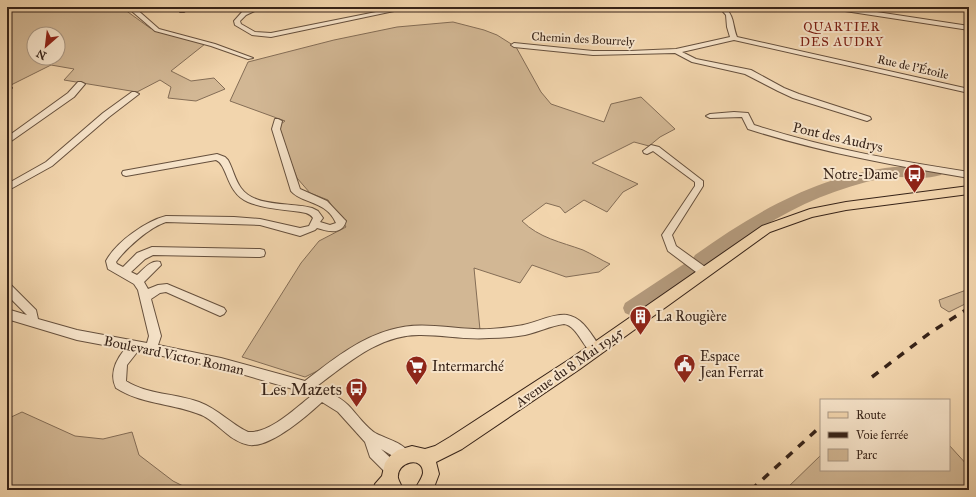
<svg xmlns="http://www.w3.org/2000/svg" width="976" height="497" viewBox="0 0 976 497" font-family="'IM FELL Great Primer',serif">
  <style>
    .green { fill: #d2b794; stroke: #846d56; fill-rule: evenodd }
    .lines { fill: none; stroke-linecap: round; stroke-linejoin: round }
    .river { fill: #b2987a; fill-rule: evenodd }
    .minor-casing { stroke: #66503d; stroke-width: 2 }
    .major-casing { stroke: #372318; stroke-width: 2 }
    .minor { fill: #f7e4ca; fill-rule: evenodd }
    .major { fill: #f2d5ad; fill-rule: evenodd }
    .rail { stroke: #372318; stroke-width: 3.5; stroke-dasharray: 8 8; stroke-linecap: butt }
    .labels { text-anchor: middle; stroke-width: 4; stroke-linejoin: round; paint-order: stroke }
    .far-street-label { font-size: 12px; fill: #372318; stroke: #f7e4ca }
    .far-neighbourhood-label { font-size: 13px; letter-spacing: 1px; fill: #7a1f14; stroke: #f7e4ca }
    .street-label { font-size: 14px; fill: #372318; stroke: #f7e4ca }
    .poi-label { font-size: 14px; fill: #372318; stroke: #f7e4ca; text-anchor: start }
    .near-poi-label { font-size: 17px; fill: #372318; stroke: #f7e4ca; text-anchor: end }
  </style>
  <rect width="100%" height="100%" fill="#f2d5ad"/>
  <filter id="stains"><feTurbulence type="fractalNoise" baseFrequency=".005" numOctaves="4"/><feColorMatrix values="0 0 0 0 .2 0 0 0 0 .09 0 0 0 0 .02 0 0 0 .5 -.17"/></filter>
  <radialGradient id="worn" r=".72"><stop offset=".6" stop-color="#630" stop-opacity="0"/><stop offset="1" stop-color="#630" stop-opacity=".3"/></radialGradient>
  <path class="green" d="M7,7H121L150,28L205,44L171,71L191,81L214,78L225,89L196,101L168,98L171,87L160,80L137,92L64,80L74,69L51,65L7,87ZM34,34H58V58H34Z
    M453,22L484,30L497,35L516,47L541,92L551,104L604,122L611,104L641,97L675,129L660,137L649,146L634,142L592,163L638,184L623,192L607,212L584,200L565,213L560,207L546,203L522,221C539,238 561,242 583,250C592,254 601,260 610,264L599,272L566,277L532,265L520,283L474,268L480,330L405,328L305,377L242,357L301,263L319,241L346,227L328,200L310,193L297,178L279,131L278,126L285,121L230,101L248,62L334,40L397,27Z
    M969,289V302L949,312L941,307L939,300Z
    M22,412L75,436L103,439L132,432L139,455L173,481L191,490H7V419Z
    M949,445L969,467V490H785L821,455V470H949Z"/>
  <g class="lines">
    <path class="river" d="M894,167H936L941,169L943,172L941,175C922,181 903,175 884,178C815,192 763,223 707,265L701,267L697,265L699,269L696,274L639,313L632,316L625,313L623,308L625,303L684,264L690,262L694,264L692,260L695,255C755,212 819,175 894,167Z"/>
    <defs>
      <path id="minor" d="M127,7H134L159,29L215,44L253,58L248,59L211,46L155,31Z
        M184,7H191L184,12H180V10Z
        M254,7H263L246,15L240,21L241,24L255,32L271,33L401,7H413L271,37L252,35L235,25L234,21L242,12Z
        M445,7H454L451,9Z
        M719,7H725C735,18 732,24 737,37L969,89V93L734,40L682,52L696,59L751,70L784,88L799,94L870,117L871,119L867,121L793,98L778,91L745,74L692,62L675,53L593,55L514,47L511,45L514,43L593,51H630L676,49L730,37L727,27L726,15Z
        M829,7H844L969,26V30L832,9Z
        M78,82H81L85,84L74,97L7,144V137L68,93Z
        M7,86L12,88L7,91Z
        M132,92H135L139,94L109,117L52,166L7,191V184L46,162L103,113Z
        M734,112L748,113L754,125C824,148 897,161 969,172V178C895,166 820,152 748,129L742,117L710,118L706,116L710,114Z
        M275,119H278L282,121L280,129L300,189L327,201L344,219L346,221C342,236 327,231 317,228L315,230L300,236L260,225L166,222C150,227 126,248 116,262L117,264L123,267L137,253L152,247L260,249L264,250L265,253L264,256L260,257L153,255L145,259L131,272L137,275C143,270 151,259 160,262L161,265L144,282L148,289L158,285L167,284L224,308L226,311L224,314L220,316L166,292L160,293L151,299L161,336L158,345L221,358L305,381C331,361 358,339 390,330C418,321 446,328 474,329C488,330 503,328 517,326C532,325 552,313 567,315C583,318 590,333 599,345L601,349L599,353C585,358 580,326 564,324C550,326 538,332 525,335C513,337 501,338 489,338C466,340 444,335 421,335C380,334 348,363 317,386C327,392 339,396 348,405C356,413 367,429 377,434C387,439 405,443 410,455L408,460L403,462L381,449L396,463L398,468L396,473L391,475L386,473L370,457L365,442L338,412L322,402C307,416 274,444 254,445C246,446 237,441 231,437C220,429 210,417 196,413C169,403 141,404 116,388C109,374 116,360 125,349L77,340L7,319V309L27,315L7,295V284L11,285L36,310L38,319L77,330L147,343L149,336L138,290L134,284L108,269L106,261C116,242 146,221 166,216L234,217L260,219L300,228L309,226L313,218C311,215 309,214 306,213C287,209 267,210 248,202C226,193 228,165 216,160L126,176L123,175L122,173L123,171L217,154L225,157L228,160C233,169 235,180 241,188C255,208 292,202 312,208L318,211L323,218L320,222L330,225L336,223C326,200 302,204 291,191L272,129ZM138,351L221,368L303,392L311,396C296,408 269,434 248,432C231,424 218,409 199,402C175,393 148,395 126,381L127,365Z
        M651,145L659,147L703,181V186L672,235L676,246L708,269L709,272L708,275H700L668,251L662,235L695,186V182L653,151L647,154L644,153L643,151Z"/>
      <path id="major" d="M969,186V194L846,210L812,217L770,232L580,369L462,449L436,462L439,474L433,490H415C417,484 422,479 423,473C423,455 396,462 398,478C399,482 402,486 403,490H373L375,484L382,476L385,463L390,456L398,450L412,446L425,449L435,446L450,437L570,359L762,226L810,209L846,202Z"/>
    </defs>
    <use href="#minor" class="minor-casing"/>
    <use href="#major" class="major-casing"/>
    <use href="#minor" class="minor"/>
    <use href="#major" class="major"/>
    <path class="rail" d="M872,377L931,332L969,308
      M751,490L821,426"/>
  </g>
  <defs>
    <symbol id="bus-pin" viewBox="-11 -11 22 30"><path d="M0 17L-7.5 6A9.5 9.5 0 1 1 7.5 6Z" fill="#8f2418" stroke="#f7e4ca"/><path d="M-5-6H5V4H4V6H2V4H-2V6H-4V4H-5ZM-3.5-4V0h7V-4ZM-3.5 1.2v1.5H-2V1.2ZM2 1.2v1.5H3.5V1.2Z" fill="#fff"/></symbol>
    <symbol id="building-pin" viewBox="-11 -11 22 30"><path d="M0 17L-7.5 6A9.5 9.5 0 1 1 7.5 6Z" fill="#8f2418" stroke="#f7e4ca"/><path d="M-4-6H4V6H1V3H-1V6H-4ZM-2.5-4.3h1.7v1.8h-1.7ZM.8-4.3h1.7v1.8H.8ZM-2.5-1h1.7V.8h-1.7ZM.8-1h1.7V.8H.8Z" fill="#fff"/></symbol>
    <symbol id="civic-pin" viewBox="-11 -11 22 30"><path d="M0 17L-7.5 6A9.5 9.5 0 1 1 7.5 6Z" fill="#8f2418" stroke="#f7e4ca"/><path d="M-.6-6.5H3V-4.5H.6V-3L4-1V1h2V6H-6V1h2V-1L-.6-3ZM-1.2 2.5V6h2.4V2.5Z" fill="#fff"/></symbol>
    <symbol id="supermarket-pin" viewBox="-11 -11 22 30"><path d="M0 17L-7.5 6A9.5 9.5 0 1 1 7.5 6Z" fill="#8f2418" stroke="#f7e4ca"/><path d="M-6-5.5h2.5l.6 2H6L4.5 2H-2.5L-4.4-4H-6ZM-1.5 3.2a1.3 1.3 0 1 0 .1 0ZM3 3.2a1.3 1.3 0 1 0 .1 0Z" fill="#fff"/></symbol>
  </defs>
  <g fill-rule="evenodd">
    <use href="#bus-pin" x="902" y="162" width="25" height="34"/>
    <use href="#building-pin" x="628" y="304" width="25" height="34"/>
    <use href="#civic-pin" x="672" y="352" width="25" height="34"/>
    <use href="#supermarket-pin" x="404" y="354" width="25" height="34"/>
    <use href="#bus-pin" x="344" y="376" width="25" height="34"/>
  </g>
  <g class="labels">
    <g class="far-street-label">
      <text transform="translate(583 39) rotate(3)" y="4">Chemin des Bourrely</text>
      <text transform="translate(913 67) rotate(13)" y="4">Rue de l'Étoile</text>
    </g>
    <g class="far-neighbourhood-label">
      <text x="842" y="31">QUARTIER<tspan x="842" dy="15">DES AUDRY</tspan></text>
    </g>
    <g class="street-label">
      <text transform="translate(838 137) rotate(13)" y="5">Pont des Audrys</text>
      <text transform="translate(174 355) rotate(12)" y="5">Boulevard Victor Roman</text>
      <text transform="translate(569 367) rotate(-35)" y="5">Avenue du 8 Mai 1945</text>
    </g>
    <g class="poi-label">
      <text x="898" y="179" text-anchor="end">Notre-Dame</text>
      <text x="656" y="321">La Rougière</text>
      <text x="700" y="361">Espace<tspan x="700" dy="16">Jean Ferrat</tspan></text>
      <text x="432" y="371">Intermarché</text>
    </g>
    <g class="near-poi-label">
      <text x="342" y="395">Les Mazets</text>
    </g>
  </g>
  <rect width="976" height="497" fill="none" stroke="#f2d5ad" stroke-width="24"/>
  <rect x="8" y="8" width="960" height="481" fill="none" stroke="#372318" stroke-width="2"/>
  <rect x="12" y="12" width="952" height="473" fill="none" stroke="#372318"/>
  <rect x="820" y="399" width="130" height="72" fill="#f7e4ca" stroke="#aa9783"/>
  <rect x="828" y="412" width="20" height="6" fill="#f2d5ad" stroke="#aa9783"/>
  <text x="856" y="419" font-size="12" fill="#372318">Route</text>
  <rect x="828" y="432" width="20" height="6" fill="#372318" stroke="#aa9783"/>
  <text x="856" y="439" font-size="12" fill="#372318">Voie ferrée</text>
  <rect x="828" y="449" width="20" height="12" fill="#d2b794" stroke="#aa9783"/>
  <text x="856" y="459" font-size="12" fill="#372318">Parc</text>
  <g transform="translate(46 46) rotate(208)"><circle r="19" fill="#f7e4ca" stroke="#aa9783"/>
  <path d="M0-3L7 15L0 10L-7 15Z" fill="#8f2418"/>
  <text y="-6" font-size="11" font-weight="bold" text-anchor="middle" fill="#372318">N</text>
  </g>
  <rect width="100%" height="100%" filter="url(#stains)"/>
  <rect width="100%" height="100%" fill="url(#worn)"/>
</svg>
